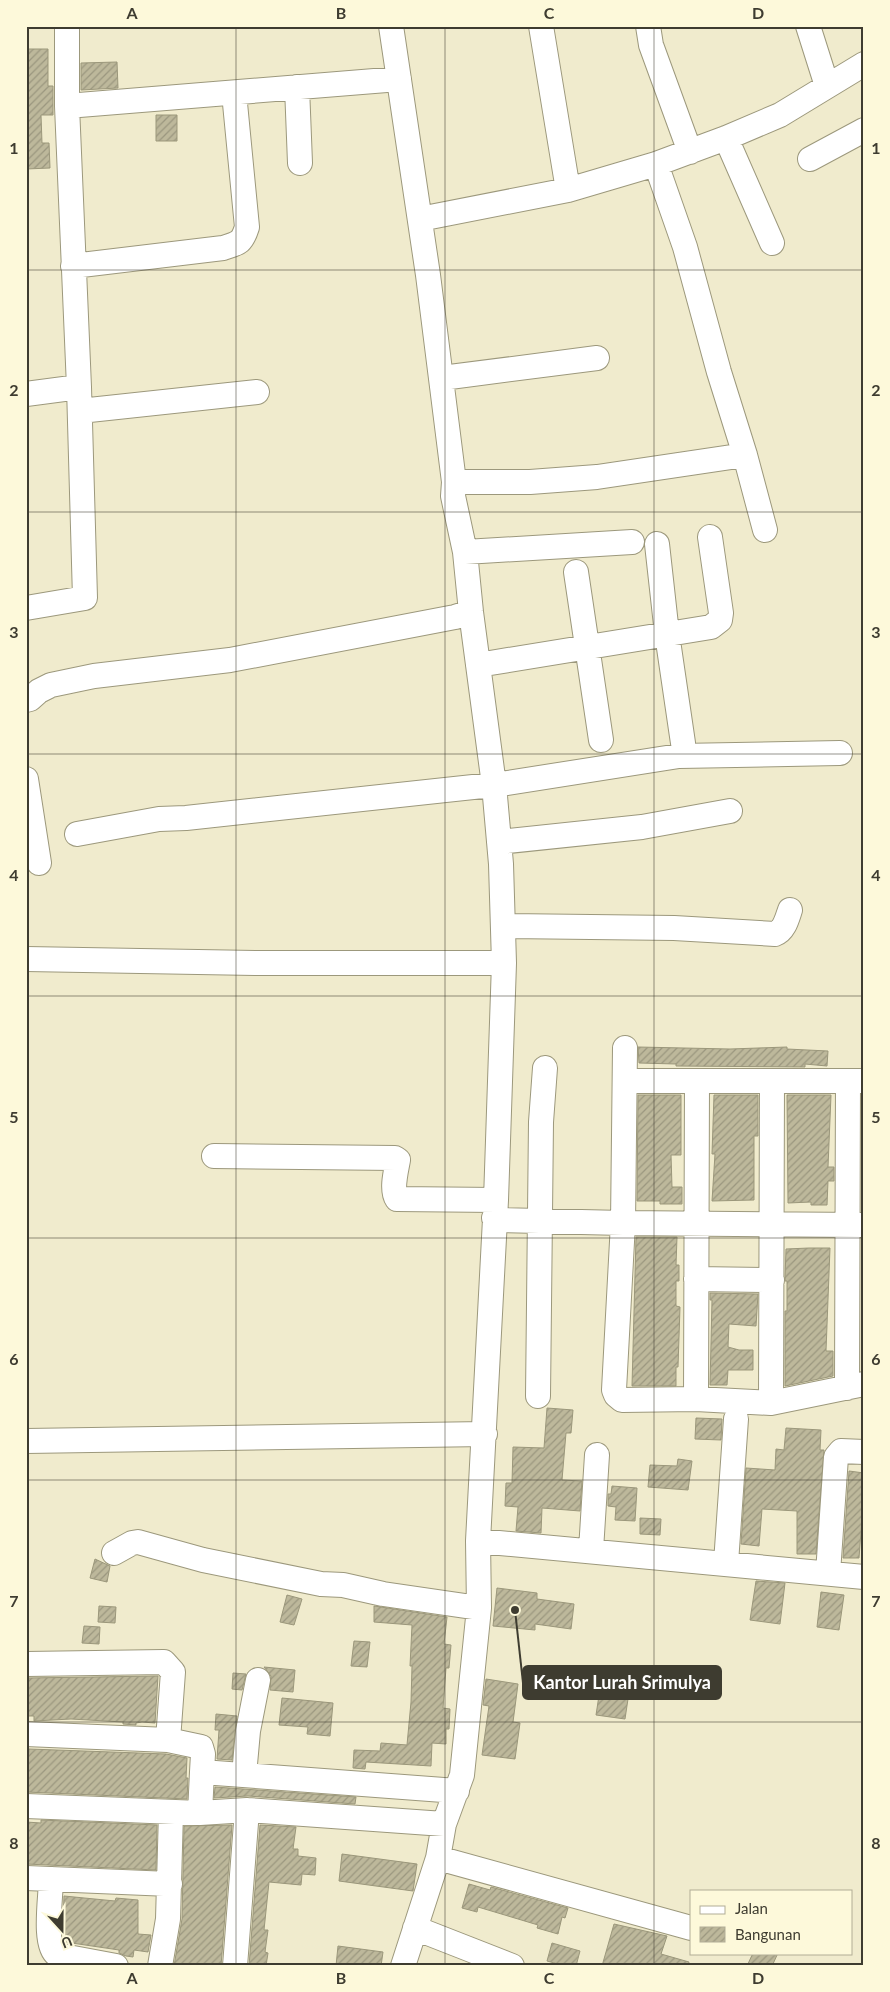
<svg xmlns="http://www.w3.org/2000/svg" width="890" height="1992" viewBox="0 0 890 1992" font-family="Lato,sans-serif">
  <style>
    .building { fill: url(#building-hatch); stroke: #9b977b }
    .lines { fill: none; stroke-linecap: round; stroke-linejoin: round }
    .minor-casing { stroke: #9c987c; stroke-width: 26 }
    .minor { stroke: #fff; stroke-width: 24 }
    .grid { fill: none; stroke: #3e3c30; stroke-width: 1; stroke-opacity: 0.55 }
    .leader { fill: none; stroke: #3e3c30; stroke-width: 2 }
    .callout-dot { fill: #3e3c30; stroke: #fdf9da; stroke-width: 2 }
    .callout { fill: #3e3c30; stroke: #3e3c30; stroke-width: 2 }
    .callout-label { font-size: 18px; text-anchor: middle; font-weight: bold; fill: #fff }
    .neatline { fill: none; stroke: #3e3c30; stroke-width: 2 }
    .grid-label { font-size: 16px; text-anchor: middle; font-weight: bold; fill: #3e3c30 }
  </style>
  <defs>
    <pattern id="building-hatch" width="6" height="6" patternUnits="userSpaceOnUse" patternTransform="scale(1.25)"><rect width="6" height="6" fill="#bdb89b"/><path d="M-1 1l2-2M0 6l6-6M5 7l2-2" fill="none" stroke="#9b977f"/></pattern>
  </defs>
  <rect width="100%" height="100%" fill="#f0ebcd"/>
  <path class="building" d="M26,49H48V86H53V115H41L42,143H49L50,168L26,169Z
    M117,62L118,88L81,90V63Z
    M156,115H177V141H156Z
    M638,1047L730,1049L787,1047V1049L828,1051L827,1066L805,1064V1067L676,1066V1064L639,1063Z
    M638,1095H681V1155H671L672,1187H682V1204H660V1201H637Z
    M714,1095H758V1136H754V1200L712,1201L715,1154H712Z
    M787,1095H831L828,1167H834V1181H828L827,1205H811V1202L788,1203Z
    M636,1237H677L676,1265H679V1281H676V1306L680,1307L678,1367H676V1386H632Z
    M809,1248H830L826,1351H833V1376L785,1386V1311H787V1281H785V1278L786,1249Z
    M710,1293L758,1294L756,1326L729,1324L728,1347L739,1350H753V1370H728L727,1385H710L712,1300H710Z
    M547,1408L573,1410L571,1433H566L562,1480L582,1481L580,1511L542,1508L541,1533L516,1531L518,1507L505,1506L506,1483H512L513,1447L544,1448Z
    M696,1418L722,1419L721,1440L695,1439Z
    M786,1428L821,1430L820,1450H824L816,1554H797V1511L762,1509L759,1546L741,1544L746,1468L775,1470L776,1449L784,1450Z
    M678,1459L692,1461L688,1490L648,1487L650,1465L677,1466Z
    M849,1471L864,1473L863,1519H862L859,1558H843Z
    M612,1486L637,1488L635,1521L615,1520L616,1507L608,1506V1494H611Z
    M640,1518L661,1519L660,1535L640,1534Z
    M95,1559L110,1566L107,1582L90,1578Z
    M756,1581L785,1583L780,1624L750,1620Z
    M497,1588L537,1593V1599L574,1604L571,1629L535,1624V1630L493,1626Z
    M821,1592L844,1595L839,1630L817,1627Z
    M287,1595L302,1599L294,1625L280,1622Z
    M99,1606L116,1607L115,1623L98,1622Z
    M374,1606L447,1617L444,1644L451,1645L449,1668H446L443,1708L450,1709L449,1729H446V1744L432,1743L431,1766L366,1762L365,1769L353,1768L354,1750L380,1751L381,1743L407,1745L411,1702L412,1666H410L412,1625L374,1622Z
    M84,1626L100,1627L99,1644L82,1643Z
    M354,1641L370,1642L367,1667L351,1666Z
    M264,1667L295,1670L293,1692L270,1690L271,1676Z
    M599,1669L621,1672L617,1697L628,1699L625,1719L596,1715L600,1689H596Z
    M233,1673L246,1674L242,1690L232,1689Z
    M158,1676L155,1723L142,1722L136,1723V1725L123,1724V1722L71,1719L34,1721V1716H26V1678Z
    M486,1679L518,1684L513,1722L520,1723L515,1759L482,1755L489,1706L483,1705Z
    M282,1698L333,1703L330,1736L307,1734L308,1727L279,1725Z
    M216,1714L237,1716L232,1760L217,1759L219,1730H215Z
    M29,1749L166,1754L187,1758L186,1778H188L187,1799L26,1792Z
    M215,1787L356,1797L355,1804L248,1796L214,1798Z
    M41,1820L157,1825L156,1870L26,1864V1822L41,1823Z
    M232,1825L221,1966H174L182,1919L184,1826Z
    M260,1825L296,1827L293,1849H298V1856L316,1858L315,1875L302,1874L301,1885L269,1882L264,1930H268L265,1952L268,1953L266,1966H249Z
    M342,1854L417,1864L413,1891L339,1881Z
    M469,1884L490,1890L491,1887L568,1908L565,1918L562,1917L558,1934L537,1928L538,1925L478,1907L477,1912L462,1908Z
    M64,1896L115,1901L116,1898L138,1900V1934L151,1935L148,1952L134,1950L133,1957L126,1956L119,1953V1950L65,1942V1923L63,1922Z
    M614,1924L667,1936L661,1954L689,1962L688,1966H602Z
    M552,1943L580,1951L576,1966H565L547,1961Z
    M338,1946L383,1952L381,1966H336Z
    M753,1953H778L772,1966H747Z"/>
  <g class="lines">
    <defs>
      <path id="minor" d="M67,26V106L399,79
        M391,26L428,275L454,482L453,496L465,552L471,612L494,785L501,864L504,963L496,1200L478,1541L479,1608L462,1775L444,1824L438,1858L403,1966
        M541,26L568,190
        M648,26L651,45L690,152
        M808,26L827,86
        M297,87L300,163
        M726,138L772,243
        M810,159L864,130
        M656,164L685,247L719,372L745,455L765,530
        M420,219L568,190L656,164L726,138L780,115L864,64
        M73,266L223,248C239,243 242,243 247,227L234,93
        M442,378L597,358
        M26,394L79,387L67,106
        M80,411L257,392
        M454,482H530L597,477L745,455
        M657,544L667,634L683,743
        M465,552L632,542
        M576,572L601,740
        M26,608L85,598L79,387
        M478,665L711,627L720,620L721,613L710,537
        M26,700L30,699L39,691L51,685L94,676L230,660L455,617L471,612
        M26,779L39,863
        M77,834L159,819L186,818L501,784L679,756L840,753
        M499,842L642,827L730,811
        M503,926L674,928L775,934C784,931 787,919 790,910
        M26,959L255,963H504
        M625,1048L623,1223L614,1390L616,1395L622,1400L696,1399L771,1403L864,1384
        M625,1081H863
        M214,1156L395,1158L398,1160C396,1171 391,1190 397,1199L496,1200
        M494,1218L502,1220L623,1223L864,1225
        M696,1279L772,1280
        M847,1388L848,1081
        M538,1396L541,1122L545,1068
        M696,1399L697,1081
        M771,1403L772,1081
        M26,1441L485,1434
        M478,1541L864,1577
        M591,1550L597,1455
        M114,1553L132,1543L138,1542L203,1560L321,1584L343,1585L383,1594L479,1608
        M726,1563L736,1419
        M828,1573L836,1457L841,1451L864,1452
        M26,1664L164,1662L173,1672L168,1740L201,1747L203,1754L202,1772L457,1791
        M26,1734L168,1740
        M244,1775L248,1731L258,1680
        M26,1806L200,1813L202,1772
        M200,1813L247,1810L444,1824
        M438,1858L691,1928
        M26,1878L170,1884
        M51,1879C51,1897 43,1945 57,1955L116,1966
        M415,1928L512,1966
        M160,1966L168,1919L171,1812
        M235,1966L247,1810"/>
    </defs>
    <use href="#minor" class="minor-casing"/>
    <use href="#minor" class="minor"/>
  </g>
  <path class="grid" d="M236,26V1966M445,26V1966M654,26V1966M26,270H864M26,512H864M26,754H864M26,996H864M26,1238H864M26,1480H864M26,1722H864"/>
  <path class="leader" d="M515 1610L523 1683"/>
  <circle class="callout-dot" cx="515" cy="1610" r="5"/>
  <rect class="callout" x="523" y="1666" width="198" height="33" rx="5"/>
  <g class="callout-label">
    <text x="622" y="1689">Kantor Lurah Srimulya</text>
  </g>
  <rect width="890" height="1992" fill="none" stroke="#fdf9da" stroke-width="55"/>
  <rect x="690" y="1890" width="162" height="65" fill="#fdf9da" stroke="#b1ad96"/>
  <rect x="700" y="1906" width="25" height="8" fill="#ffffff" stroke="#b1ad96"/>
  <text x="735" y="1914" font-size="15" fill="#3e3c30">Jalan</text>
  <rect x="700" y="1927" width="25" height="15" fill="url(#building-hatch)" stroke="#b1ad96"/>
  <text x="735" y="1940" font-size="15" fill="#3e3c30">Bangunan</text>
  <g transform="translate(62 1930) rotate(159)" stroke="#fdf9da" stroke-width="4" paint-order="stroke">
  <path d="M0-4L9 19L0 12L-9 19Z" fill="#3e3c30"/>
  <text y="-8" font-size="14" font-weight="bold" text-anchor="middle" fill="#3e3c30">U</text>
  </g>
  <rect x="28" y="28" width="834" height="1936" class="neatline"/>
  <g class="grid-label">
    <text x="132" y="19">A</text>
    <text x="341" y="19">B</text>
    <text x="549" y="19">C</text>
    <text x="758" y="19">D</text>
    <text x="14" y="154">1</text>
    <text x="876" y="154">1</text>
    <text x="14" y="396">2</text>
    <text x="876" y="396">2</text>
    <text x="14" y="638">3</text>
    <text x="876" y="638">3</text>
    <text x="14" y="881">4</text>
    <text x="876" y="881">4</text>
    <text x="14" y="1123">5</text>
    <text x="876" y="1123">5</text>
    <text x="14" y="1365">6</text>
    <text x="876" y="1365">6</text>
    <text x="14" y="1607">7</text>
    <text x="876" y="1607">7</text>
    <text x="14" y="1849">8</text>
    <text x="876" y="1849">8</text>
    <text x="132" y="1984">A</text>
    <text x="341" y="1984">B</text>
    <text x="549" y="1984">C</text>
    <text x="758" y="1984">D</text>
  </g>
</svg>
